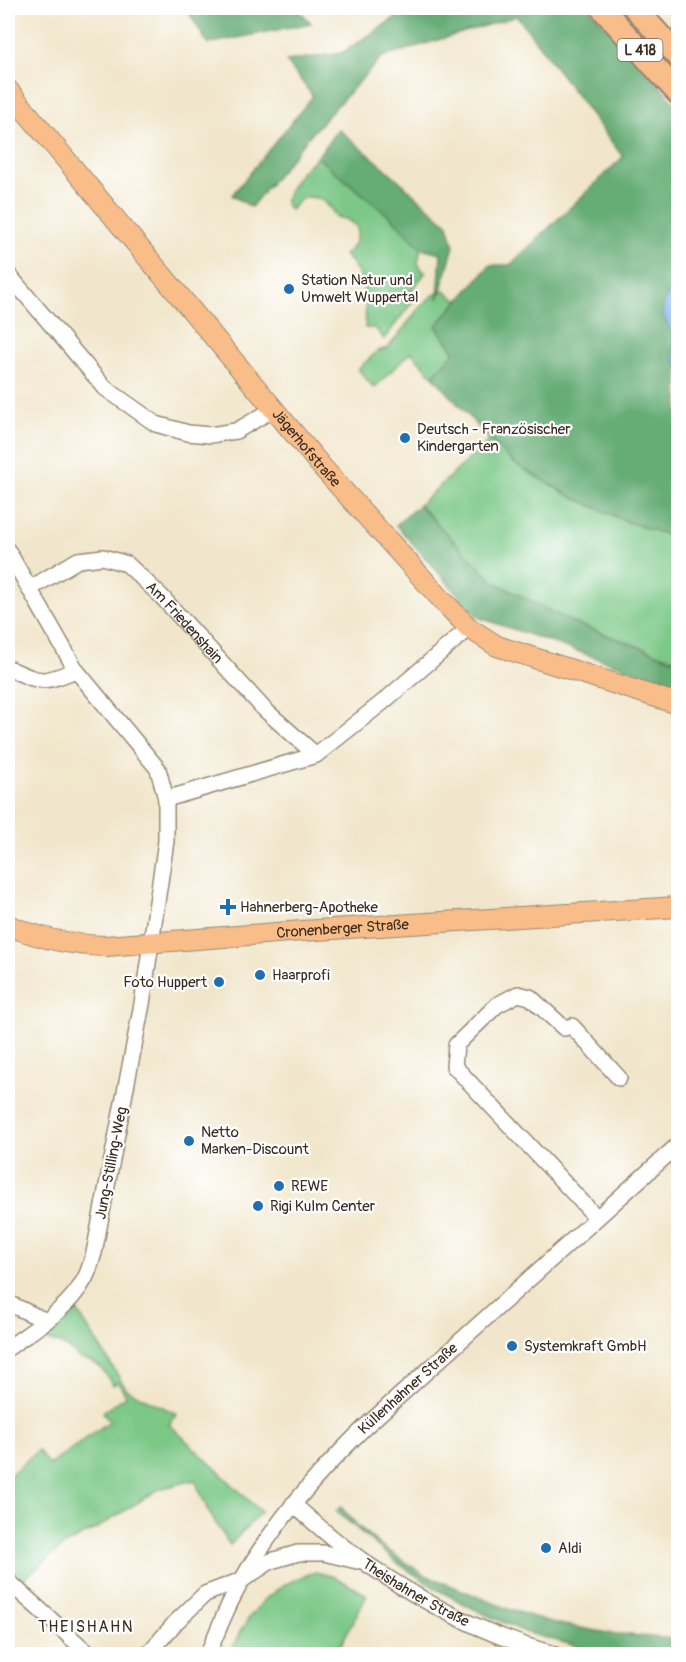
<svg xmlns="http://www.w3.org/2000/svg" width="686" height="1662" viewBox="0 0 686 1662" font-family="Pangolin,sans-serif">
  <style>
    .green { fill: #7cc887; stroke: #5c7952; stroke-width: 1.5 }
    .forest { fill: #65ac74; stroke: #506b49; stroke-width: 1.5 }
    .water { fill: #7bade7; stroke: #5b6c82; stroke-width: 1.5 }
    .lines { fill: none; stroke-linecap: round; stroke-linejoin: round }
    .minor-casing { stroke: #968874; stroke-width: 18 }
    .major-casing { stroke: #968874; stroke-width: 22 }
    .highway-casing { stroke: #968874; stroke-width: 26 }
    .minor { stroke: #fff; stroke-width: 15 }
    .major { stroke: #f8bd89; stroke-width: 20 }
    .highway { stroke: #f8bd89; stroke-width: 22 }
    .poi-dot { fill: #1f6fb2; stroke: #fff; stroke-width: 2 }
    .labels { text-anchor: middle; stroke-width: 4.5; stroke-linejoin: round; paint-order: stroke }
    .shield { fill: #fff; stroke: #766a62; stroke-width: 1.5 }
    .shield-label { font-size: 14px; font-weight: bold; fill: #3b2a1e }
    .poi-label { font-size: 15px; fill: #3b2a1e; stroke: #fff; text-anchor: start }
    .street-label { font-size: 15px; fill: #3b2a1e; stroke: #fff }
    .neighbourhood-label { font-size: 16px; letter-spacing: 1.5px; fill: #3b2a1e; stroke: #fff }
  </style>
  <rect width="100%" height="100%" fill="#fff"/>
  <filter id="ink" filterUnits="userSpaceOnUse"><feTurbulence type="fractalNoise" baseFrequency=".0167" numOctaves="2"/><feDisplacementMap in="SourceGraphic" scale="12" xChannelSelector="R" yChannelSelector="G"/><feConvolveMatrix kernelMatrix="1 2 1 2 8 2 1 2 1" color-interpolation-filters="sRGB"/></filter>
  <filter id="wash" filterUnits="userSpaceOnUse"><feTurbulence type="fractalNoise" baseFrequency=".008" numOctaves="4" result="noise"/><feDisplacementMap in="SourceGraphic" scale="24" xChannelSelector="R" yChannelSelector="G"/><feGaussianBlur stdDeviation="1.35" result="paint"/><feColorMatrix in="noise" values="0 0 0 0 0 0 0 0 0 0 0 0 0 0 0 0 0 1.4 0 .05"/><feComposite in="paint" operator="in"/></filter>
  <g filter="url(#wash)">
    <rect width="100%" height="100%" fill="#f1e6cb"/>
    <path class="green" d="M317,157L393,219L421,248L418,263L422,270L426,272L411,291L416,297L384,339L375,328H365C367,301 366,274 344,255C354,248 358,239 357,227L346,219L336,217C328,202 321,196 303,197L290,210L285,203C289,184 302,170 317,157Z
      M444,290L458,301L436,326L455,352L433,376L411,352L374,388L358,369L378,351L388,348L421,306L432,296Z
      M490,440L515,464L570,496L628,522L678,538V661L571,622L494,582L419,505Z
      M76,1309L127,1390L177,1414L169,1424L261,1512L230,1545L208,1511L195,1480L159,1489L97,1528L64,1545L19,1583L8,1573V1477L38,1450L49,1465L110,1421L103,1412L126,1396L118,1382L113,1385C102,1370 100,1361 80,1359C71,1348 55,1339 39,1341L66,1320Z
      M316,1572L335,1577L367,1595L336,1654H230C245,1613 274,1583 316,1572Z"/>
    <path class="forest" d="M186,8H297L311,23L208,44Z
      M410,8H589L665,91L678,109V538L628,522L570,496L515,464L490,440L433,376L455,352L436,326L490,265H510L623,157L517,16L382,57L310,135L251,207L232,195L313,96L286,61L342,53Z
      M338,129L385,168L448,225L454,246L438,299L441,253L421,248L393,219L317,157Z
      M419,505L494,582L571,622L678,661V686L478,617L396,525Z
      M341,1507L357,1525L379,1544L423,1574L508,1609L554,1623L608,1633L675,1639L678,1621V1654H605L525,1632L482,1613L438,1590L396,1562L336,1511Z"/>
    <path class="water" d="M678,286V365L674,360V336L662,313C664,302 667,289 678,286Z"/>
  </g>
  <g filter="url(#ink)">
    <g class="lines">
      <defs>
        <g id="minor">
          <path d="M8,274L105,388L156,424L188,433L210,435L236,431L274,409"/>
          <path d="M8,551L76,670L158,769L166,799V841L142,1004L94,1253C91,1262 89,1272 84,1280C68,1310 34,1329 8,1348"/>
          <path id="s1" d="M29,589L78,560L103,557L127,564L161,596L264,709L316,755"/>
          <path d="M8,668C42,683 41,684 76,670"/>
          <path d="M166,799L316,755L383,702L469,628"/>
          <path d="M597,1218L454,1066L456,1045L497,1005L518,994L530,997L564,1028L572,1026L619,1078"/>
          <path d="M8,1303L46,1321"/>
          <path id="s2" d="M293,1504C311,1520 330,1537 349,1551C410,1596 481,1634 553,1654"/>
          <path d="M8,1581L89,1654"/>
          <path d="M148,1654L176,1622L205,1594L242,1580L271,1561L298,1553H324L357,1561"/>
          <path id="s3" d="M208,1654C216,1635 224,1614 234,1595C267,1530 314,1477 366,1426L678,1145"/>
        </g>
        <g id="major">
          <path id="s4" d="M8,90L322,467L442,600L469,628L497,646L678,704"/>
          <path id="s5" d="M8,925C40,939 71,945 106,946L302,931L678,907"/>
        </g>
        <path id="highway" d="M602,8L678,93
          M635,8L678,56"/>
      </defs>
      <use href="#minor" class="minor-casing"/>
      <use href="#major" class="major-casing"/>
      <use href="#highway" class="highway-casing"/>
      <use href="#minor" class="minor"/>
      <use href="#major" class="major"/>
      <use href="#highway" class="highway"/>
    </g>
  </g>
  <g class="poi-dot">
    <circle cx="289" cy="289" r="6"/>
    <circle cx="405" cy="438" r="6"/>
    <path d="M225 898h6v6h6v6h-6v6h-6v-6h-6v-6h6z"/>
    <circle cx="260" cy="975" r="6"/>
    <circle cx="219" cy="982" r="6"/>
    <circle cx="189" cy="1141" r="6"/>
    <circle cx="279" cy="1186" r="6"/>
    <circle cx="258" cy="1206" r="6"/>
    <circle cx="512" cy="1346" r="6"/>
    <circle cx="546" cy="1548" r="6"/>
  </g>
  <g class="labels">
    <rect class="shield" x="617.5" y="39" width="45" height="22" rx="4.5"/>
    <g class="shield-label">
      <text x="640" y="55">L 418</text>
    </g>
    <g class="poi-label">
      <text x="301" y="285">Station Natur und<tspan x="301" dy="17">Umwelt Wuppertal</tspan></text>
      <text x="417" y="434">Deutsch - Französischer<tspan x="417" dy="17">Kindergarten</tspan></text>
      <text x="240" y="912">Hahnerberg-Apotheke</text>
      <text x="272" y="980">Haarprofi</text>
      <text x="207" y="987" text-anchor="end">Foto Huppert</text>
      <text x="201" y="1137">Netto<tspan x="201" dy="17">Marken-Discount</tspan></text>
      <text x="291" y="1191">REWE</text>
      <text x="270" y="1211">Rigi Kulm Center</text>
      <text x="524" y="1351">Systemkraft GmbH</text>
      <text x="558" y="1553">Aldi</text>
    </g>
    <g class="street-label">
      <text dy="5" stroke="none"><textPath href="#s4" startOffset="466">Jägerhofstraße</textPath></text>
      <text dy="5" stroke="none"><textPath href="#s1" startOffset="189">Am Friedenshain</textPath></text>
      <text dy="5" stroke="none"><textPath href="#s5" startOffset="338">Cronenberger Straße</textPath></text>
      <text transform="translate(111 1163) rotate(-79)" y="5">Jung-Stilling-Weg</text>
      <text dy="5" stroke="none"><textPath href="#s3" startOffset="336">Küllenhahner Straße</textPath></text>
      <text dy="5" stroke="none"><textPath href="#s2" startOffset="152">Theishahner Straße</textPath></text>
    </g>
    <g class="neighbourhood-label">
      <text x="86" y="1632">THEISHAHN</text>
    </g>
  </g>
  <rect width="686" height="1662" fill="none" stroke="#fff" stroke-width="30"/>
</svg>
